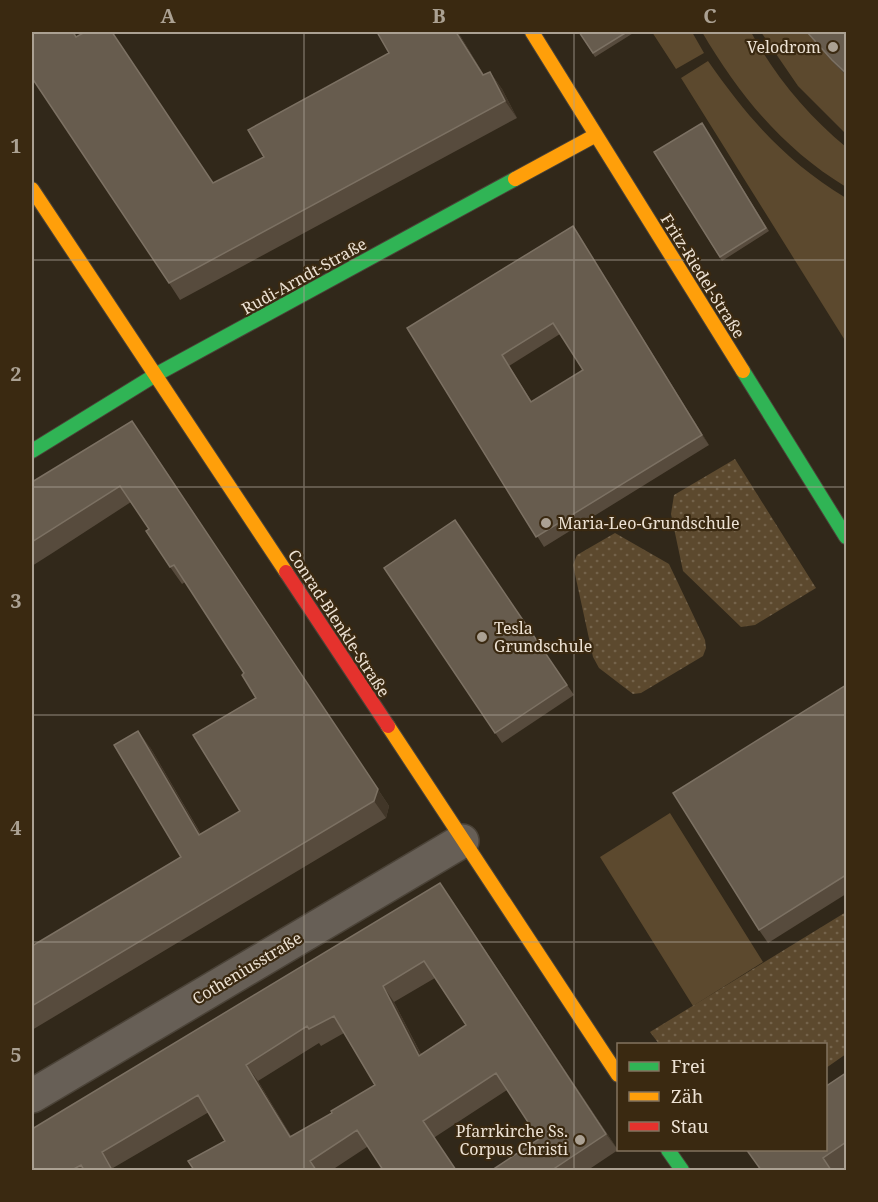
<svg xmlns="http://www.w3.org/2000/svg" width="878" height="1202" viewBox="0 0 878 1202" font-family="'Noto Serif',serif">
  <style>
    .green { fill: #5c492e }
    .park { fill: url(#park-dots) }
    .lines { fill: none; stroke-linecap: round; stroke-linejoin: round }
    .street-casing { stroke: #4b4338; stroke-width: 36 }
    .fast-casing { stroke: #4b4338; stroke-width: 16 }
    .slow-casing { stroke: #4b4338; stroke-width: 16 }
    .jam-casing { stroke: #4b4338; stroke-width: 16 }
    .street { stroke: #675f56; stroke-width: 33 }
    .fast { stroke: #30b455; stroke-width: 14 }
    .slow { stroke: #ff9f0a; stroke-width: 14 }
    .jam { stroke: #e5322d; stroke-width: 14 }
    .wall { fill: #574b3d; fill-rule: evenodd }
    .shaded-wall { fill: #413628 }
    .building { fill: #675c4e; stroke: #7c7163; stroke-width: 1.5; fill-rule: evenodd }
    .grid { fill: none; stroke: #aba193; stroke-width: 1.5; stroke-opacity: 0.55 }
    .poi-dot { fill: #aba193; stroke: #3a2911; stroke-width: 2 }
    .labels { text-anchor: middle; stroke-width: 4.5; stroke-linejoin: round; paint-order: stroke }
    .poi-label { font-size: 16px; fill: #ede2d4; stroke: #3a2911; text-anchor: end }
    .street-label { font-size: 16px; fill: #ede2d4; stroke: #3a2911 }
    .neatline { fill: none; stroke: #aba193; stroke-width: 2 }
    .grid-label { font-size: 20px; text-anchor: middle; font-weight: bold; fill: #aba193 }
  </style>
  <defs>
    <pattern id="park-dots" width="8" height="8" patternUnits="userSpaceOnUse" patternTransform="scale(1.5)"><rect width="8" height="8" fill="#5c492e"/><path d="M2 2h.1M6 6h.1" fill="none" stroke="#74634b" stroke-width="1.8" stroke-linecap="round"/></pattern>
  </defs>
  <rect width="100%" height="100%" fill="#31281a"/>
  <path class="green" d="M652,32H692L704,53L676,69Z
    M702,32H751C774,75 808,116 846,147V187C783,149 739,95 702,32Z
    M761,32H807L846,75V134L798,86Z
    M708,61C748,118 785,161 846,198V342L681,78Z
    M670,813L763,962L693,1006L600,857Z"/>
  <path class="park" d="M735,459L816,588L755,625L741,627L683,571L671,514L674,495Z
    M615,533L669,564L705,640L706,648L703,656L641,693L633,694L599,668L593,657L573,565L577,555Z
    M846,912V1054L826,1068V1044H659L650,1032Z"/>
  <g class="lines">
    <defs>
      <path id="street" d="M32,1096L462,841"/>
      <path id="fast" d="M743,371L846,537
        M32,451L157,374L515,179
        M668,1150L682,1170"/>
      <path id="slow" d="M532,32L743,371
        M515,179L596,135
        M32,189L286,572
        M388,726L618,1075"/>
      <path id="jam" d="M286,572L388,726"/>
    </defs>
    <use href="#street" class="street-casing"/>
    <use href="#fast" class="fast-casing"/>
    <use href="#slow" class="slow-casing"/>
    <use href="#jam" class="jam-casing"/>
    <use href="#street" class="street"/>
    <use href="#fast" class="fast"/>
    <use href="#slow" class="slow"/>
    <use href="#jam" class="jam"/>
  </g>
  <path class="wall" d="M377,32H458L484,75L490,72L502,89L517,118L180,300L169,283L77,36L214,183L264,157L389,53Z
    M579,32H635L595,57Z
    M807,32H846V75L837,67L814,41Z
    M702,123L769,231L722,261L654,152Z
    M573,226L709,445L544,547L407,328ZM560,334L583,370L532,402L509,366Z
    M144,438L389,806L386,818L32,1030V946L181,857L150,747L201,834L240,811L256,698L244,673L185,582L182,584L170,567L149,529L131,502L54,552L32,566V482Z
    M455,520L574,695L502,743L384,568Z
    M846,685V894L768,943L759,930Z
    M451,899L618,1150L588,1170H492L539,1139L507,1090L435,1137L367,1147L332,1170H194L225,1141L209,1112L113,1168L114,1170H32ZM435,978L466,1025L421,1054L394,1002ZM344,1033L375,1085L332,1113L291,1136L258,1081L319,1043L321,1046Z
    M846,1073V1167L842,1170H761Z"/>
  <path class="shaded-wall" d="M456,32H458L494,92L483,75Z
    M490,72L502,89L517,118L505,101Z
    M573,226L580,236L709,445L702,435Z
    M132,421L389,806L386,818L374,801Z
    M138,731L150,747L211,852L199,835Z
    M440,883L451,899L618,1150L606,1134Z
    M383,986L394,1002L430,1072L419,1056Z
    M246,1065L258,1081L301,1154L290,1137Z"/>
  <path class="building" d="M32,32H73L76,37L85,32H112L213,183L264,157L248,130L389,53L377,32H456L483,75L490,72L505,101L169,283L32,78Z
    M579,32H627L593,53Z
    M807,32H846V73L832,60Z
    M702,123L766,228L720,257L654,152Z
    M573,226L702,435L536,537L407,328ZM553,323L583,370L531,402L502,355Z
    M132,421L378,789L374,801L32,1006V946L181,857L114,745L138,731L199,835L240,811L193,735L256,698L242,675L244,673L174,565L170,567L146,531L149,529L120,486L32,542V482Z
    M455,520L567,685L495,733L384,568Z
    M846,685V875L759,930L673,793Z
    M440,883L606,1134L552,1170H492L539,1139L496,1073L423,1121L456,1170H383L357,1130L310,1161L316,1170H194L188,1161L225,1141L198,1095L102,1152L112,1170H84L81,1165L72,1170H32V1129ZM424,961L466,1025L419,1056L383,986ZM334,1016L375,1085L331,1111L332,1113L290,1137L246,1065L307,1026L309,1029Z
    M846,1073V1142L823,1158L831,1170H761L746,1149H825V1087Z"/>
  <path class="grid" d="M304,32V1170M574,32V1170M32,260H846M32,487H846M32,715H846M32,942H846"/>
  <g class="poi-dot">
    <circle cx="833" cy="47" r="6"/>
    <circle cx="546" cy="523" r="6"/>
    <circle cx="482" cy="637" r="6"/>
    <circle cx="580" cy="1140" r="6"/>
  </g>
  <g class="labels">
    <g class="poi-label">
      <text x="821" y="53">Velodrom</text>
      <text x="558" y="529" text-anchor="start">Maria-Leo-Grundschule</text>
      <text x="494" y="634" text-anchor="start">Tesla<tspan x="494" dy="18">Grundschule</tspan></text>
      <text x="568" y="1137">Pfarrkirche Ss.<tspan x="568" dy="18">Corpus Christi</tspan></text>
    </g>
    <g class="street-label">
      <text transform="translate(304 276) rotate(-29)" y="6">Rudi-Arndt-Straße</text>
      <text transform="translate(703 276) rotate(58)" y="6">Fritz-Riedel-Straße</text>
      <text transform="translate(339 623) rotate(57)" y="6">Conrad-Blenkle-Straße</text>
      <text transform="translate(247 968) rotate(-31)" y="6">Cotheniusstraße</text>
    </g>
  </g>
  <rect width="878" height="1202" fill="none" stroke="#3a2911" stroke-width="66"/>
  <rect x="617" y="1043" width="210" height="108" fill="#3a2911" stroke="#82735f" stroke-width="1.5"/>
  <rect x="629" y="1062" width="30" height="9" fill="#30b455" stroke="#82735f" stroke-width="1.5"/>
  <text x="671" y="1073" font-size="18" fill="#ede2d4">Frei</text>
  <rect x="629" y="1092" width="30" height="9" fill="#ff9f0a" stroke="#82735f" stroke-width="1.5"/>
  <text x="671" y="1103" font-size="18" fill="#ede2d4">Zäh</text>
  <rect x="629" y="1122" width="30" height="9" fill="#e5322d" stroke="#82735f" stroke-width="1.5"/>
  <text x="671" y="1133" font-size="18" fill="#ede2d4">Stau</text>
  <rect x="33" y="33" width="812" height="1136" class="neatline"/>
  <g class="grid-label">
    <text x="168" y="23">A</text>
    <text x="439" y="23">B</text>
    <text x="710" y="23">C</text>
    <text x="16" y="153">1</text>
    <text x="16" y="381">2</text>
    <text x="16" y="608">3</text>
    <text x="16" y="835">4</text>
    <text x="16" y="1062">5</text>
  </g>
</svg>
